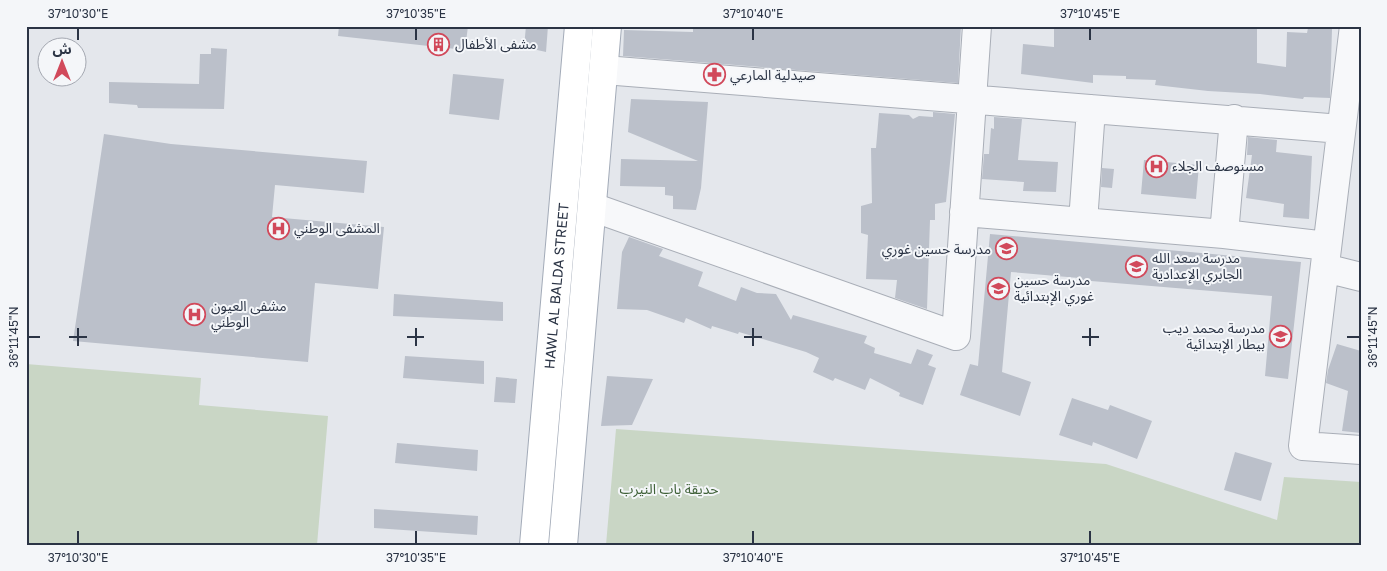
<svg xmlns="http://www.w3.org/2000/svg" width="1387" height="571" viewBox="0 0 1387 571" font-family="'Golos Text','Noto Sans Arabic',sans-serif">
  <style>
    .green { fill: #c9d6c5 }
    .building { fill: #bbc0ca }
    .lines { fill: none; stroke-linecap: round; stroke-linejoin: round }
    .minor-casing { stroke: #a9aeb7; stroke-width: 30 }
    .major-casing { stroke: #a3abb8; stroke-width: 30 }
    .minor { stroke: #f7f8fa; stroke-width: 28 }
    .major { stroke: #fff; stroke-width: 28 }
    .ticks { fill: none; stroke: #2b3445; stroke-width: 2 }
    .labels { text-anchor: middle; stroke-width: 4; stroke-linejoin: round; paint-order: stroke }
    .poi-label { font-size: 14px; fill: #2b3445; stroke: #f4f6f9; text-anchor: start }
    .street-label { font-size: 14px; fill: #2b3445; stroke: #f4f6f9 }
    .park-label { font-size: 14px; fill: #3f6138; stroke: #f4f6f9 }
    .neatline { fill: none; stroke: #2b3445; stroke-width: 2 }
    .ticks-label { font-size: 12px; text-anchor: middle; fill: #2b3445 }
  </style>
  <rect width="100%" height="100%" fill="#e4e7ec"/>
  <path class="green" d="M26,364L201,378L199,405L328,416L317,545H26Z
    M616,429L1106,464L1277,520L1284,477L1361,482V545H606Z"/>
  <path class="building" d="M339,26H468L465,50L338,36Z
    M526,26H548L546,52L524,47Z
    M693,26H961L958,83L623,56L624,30L693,32Z
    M1054,26L1257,28V63L1286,67L1287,32L1307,33L1308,28L1332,29L1330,98L1304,97L1303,99L1260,94L1208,91L1155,85L1156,80L1126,79V76L1093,75V83L1021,74L1023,44L1054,47Z
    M211,48L227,49L224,109L138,108L137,105L109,103V82L199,84L200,54H211Z
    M453,74L504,79L499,120L449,114Z
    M631,99L708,102L701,188L696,210L673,209V196L665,195V187L620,186L621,159L698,161L628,132Z
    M933,112L955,114L946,202L935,204V220H930L927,309L895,298L897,280L866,279L868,235L861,233V206L872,203L871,148H876L879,113L909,115L913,119L919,116L933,117Z
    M994,117L1022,119L1018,160L1058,162L1056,192L1023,191L1024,182L982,179L984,154H989L991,128L994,129Z
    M104,134L171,144L367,161L364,193L275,185L272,217L384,227L378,289L315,283L308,362L73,341Z
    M1248,137L1277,140L1276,152L1312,156L1309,219L1283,217L1284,204L1246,198L1252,155H1247Z
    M1144,160L1199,165L1196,199L1141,194Z
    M1102,168L1114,169L1112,188L1101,187Z
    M990,234L1301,262L1288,379L1265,376L1272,296L1079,280V278L1011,272L1002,372L1031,382L1020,416L960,395L970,364L978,366Z
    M629,237L663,249L659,256L703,272L698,286L736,301L741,287L757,293L776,294L791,320L793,315L867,336L864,343L875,348L874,353L911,364L917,349L933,355L928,365L936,368L923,405L899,396L900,393L870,378L865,390L835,378L833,381L813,372L819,358L806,352L739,332L738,334L712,326L711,329L686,318L684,323L647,310L617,309L622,252Z
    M394,294L503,302V321L393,316Z
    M1337,344L1361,351V433L1342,431L1348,391L1326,383L1328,370Z
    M405,356L484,361V384L403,378Z
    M607,376L653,379L632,425L601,426Z
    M496,377L517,379L515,403L494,402Z
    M1072,398L1108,410L1110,405L1152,421L1137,459L1093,442L1092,446L1059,435Z
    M397,443L478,450L477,471L395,463Z
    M1235,452L1272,463L1261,501L1224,490Z
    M374,509L478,516L477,535L374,528Z"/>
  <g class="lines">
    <defs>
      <path id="minor" d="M1354,26L1303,446L1361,450
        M604,70L1341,129
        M592,207L956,336L977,26
        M964,212L1224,234L1327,246
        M1083,222L1091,109
        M1224,234L1234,119
        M1325,268L1361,277"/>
      <g id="major">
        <path id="s1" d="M534,545L579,26"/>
        <path d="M563,545L607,26"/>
      </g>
    </defs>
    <use href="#minor" class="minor-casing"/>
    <use href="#major" class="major-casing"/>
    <use href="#minor" class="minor"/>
    <use href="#major" class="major"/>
  </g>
  <path class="ticks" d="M78,28V40M416,28V40M753,28V40M1090,28V40M78,328V346M416,328V346M753,328V346M1090,328V346M28,337H40M69,337H87M407,337H424M744,337H762M1082,337H1099M1347,337H1360M78,531V544M416,531V544M753,531V544M1090,531V544"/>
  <defs>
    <symbol id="building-ring" viewBox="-11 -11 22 22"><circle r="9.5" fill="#f4f6f9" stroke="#d1495b" stroke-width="1.5"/><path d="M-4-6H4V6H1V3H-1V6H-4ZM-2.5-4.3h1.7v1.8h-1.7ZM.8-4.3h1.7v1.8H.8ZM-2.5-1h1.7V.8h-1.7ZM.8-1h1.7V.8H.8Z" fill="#d1495b"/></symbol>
    <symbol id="pharmacy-ring" viewBox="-11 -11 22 22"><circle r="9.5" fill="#f4f6f9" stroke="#d1495b" stroke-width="1.5"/><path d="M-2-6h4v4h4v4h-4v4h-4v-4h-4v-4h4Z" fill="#d1495b"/></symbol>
    <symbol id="hospital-ring" viewBox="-11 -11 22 22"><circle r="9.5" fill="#f4f6f9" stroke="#d1495b" stroke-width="1.5"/><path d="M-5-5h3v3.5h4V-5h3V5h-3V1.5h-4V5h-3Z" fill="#d1495b"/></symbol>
    <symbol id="school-ring" viewBox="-11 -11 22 22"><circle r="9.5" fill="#f4f6f9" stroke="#d1495b" stroke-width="1.5"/><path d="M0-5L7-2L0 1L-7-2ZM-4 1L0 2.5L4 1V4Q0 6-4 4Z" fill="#d1495b"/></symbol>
  </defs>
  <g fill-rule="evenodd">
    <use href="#building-ring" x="426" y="32" width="25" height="25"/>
    <use href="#pharmacy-ring" x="702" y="62" width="25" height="25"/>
    <use href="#hospital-ring" x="1144" y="154" width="25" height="25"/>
    <use href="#hospital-ring" x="266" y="216" width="25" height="25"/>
    <use href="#school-ring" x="994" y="236" width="25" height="25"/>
    <use href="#school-ring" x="1124" y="254" width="25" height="25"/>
    <use href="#school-ring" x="986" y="276" width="25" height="25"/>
    <use href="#hospital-ring" x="182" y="302" width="25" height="25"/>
    <use href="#school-ring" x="1268" y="324" width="25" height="25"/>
  </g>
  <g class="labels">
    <g class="poi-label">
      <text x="455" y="49">مشفى الأطفال</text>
      <text x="730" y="80">صيدلية المارعي</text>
      <text x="1172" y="171">مسنوصف الجلاء</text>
      <text x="294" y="233">المشفى الوطني</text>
      <text x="991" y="254" text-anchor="end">مدرسة حسين غوري</text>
      <text x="1152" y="263">مدرسة سعد الله<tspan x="1152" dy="16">الجابري الإعدادية</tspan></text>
      <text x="1014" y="285">مدرسة حسين<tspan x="1014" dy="16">غوري الإبتدائية</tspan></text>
      <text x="211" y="311">مشفى العيون<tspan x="211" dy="16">الوطني</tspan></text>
      <text x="1265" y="333" text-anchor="end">مدرسة محمد ديب<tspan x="1265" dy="16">بيطار الإبتدائية</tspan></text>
    </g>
    <g class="street-label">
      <text dy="5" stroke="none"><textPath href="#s1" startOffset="260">HAWL AL BALDA STREET</textPath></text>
    </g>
    <g class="park-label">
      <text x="669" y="494">حديقة باب النيرب</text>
    </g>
  </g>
  <rect width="1387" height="571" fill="none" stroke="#f4f6f9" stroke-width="55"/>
  <g transform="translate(62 62)"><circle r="24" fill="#f4f6f9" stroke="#a4a8b1"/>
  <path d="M0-4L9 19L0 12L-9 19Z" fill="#d1495b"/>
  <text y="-8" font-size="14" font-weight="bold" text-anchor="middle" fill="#2b3445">ش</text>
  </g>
  <rect x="28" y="28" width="1332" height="516" class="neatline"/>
  <g class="ticks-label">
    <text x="78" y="18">37°10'30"E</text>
    <text x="416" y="18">37°10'35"E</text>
    <text x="753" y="18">37°10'40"E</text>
    <text x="1090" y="18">37°10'45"E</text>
    <text transform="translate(14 337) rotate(-90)" y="4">36°11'45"N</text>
    <text transform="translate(1373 337) rotate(-90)" y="4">36°11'45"N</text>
    <text x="78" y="562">37°10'30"E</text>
    <text x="416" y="562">37°10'35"E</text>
    <text x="753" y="562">37°10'40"E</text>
    <text x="1090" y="562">37°10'45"E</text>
  </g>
</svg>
